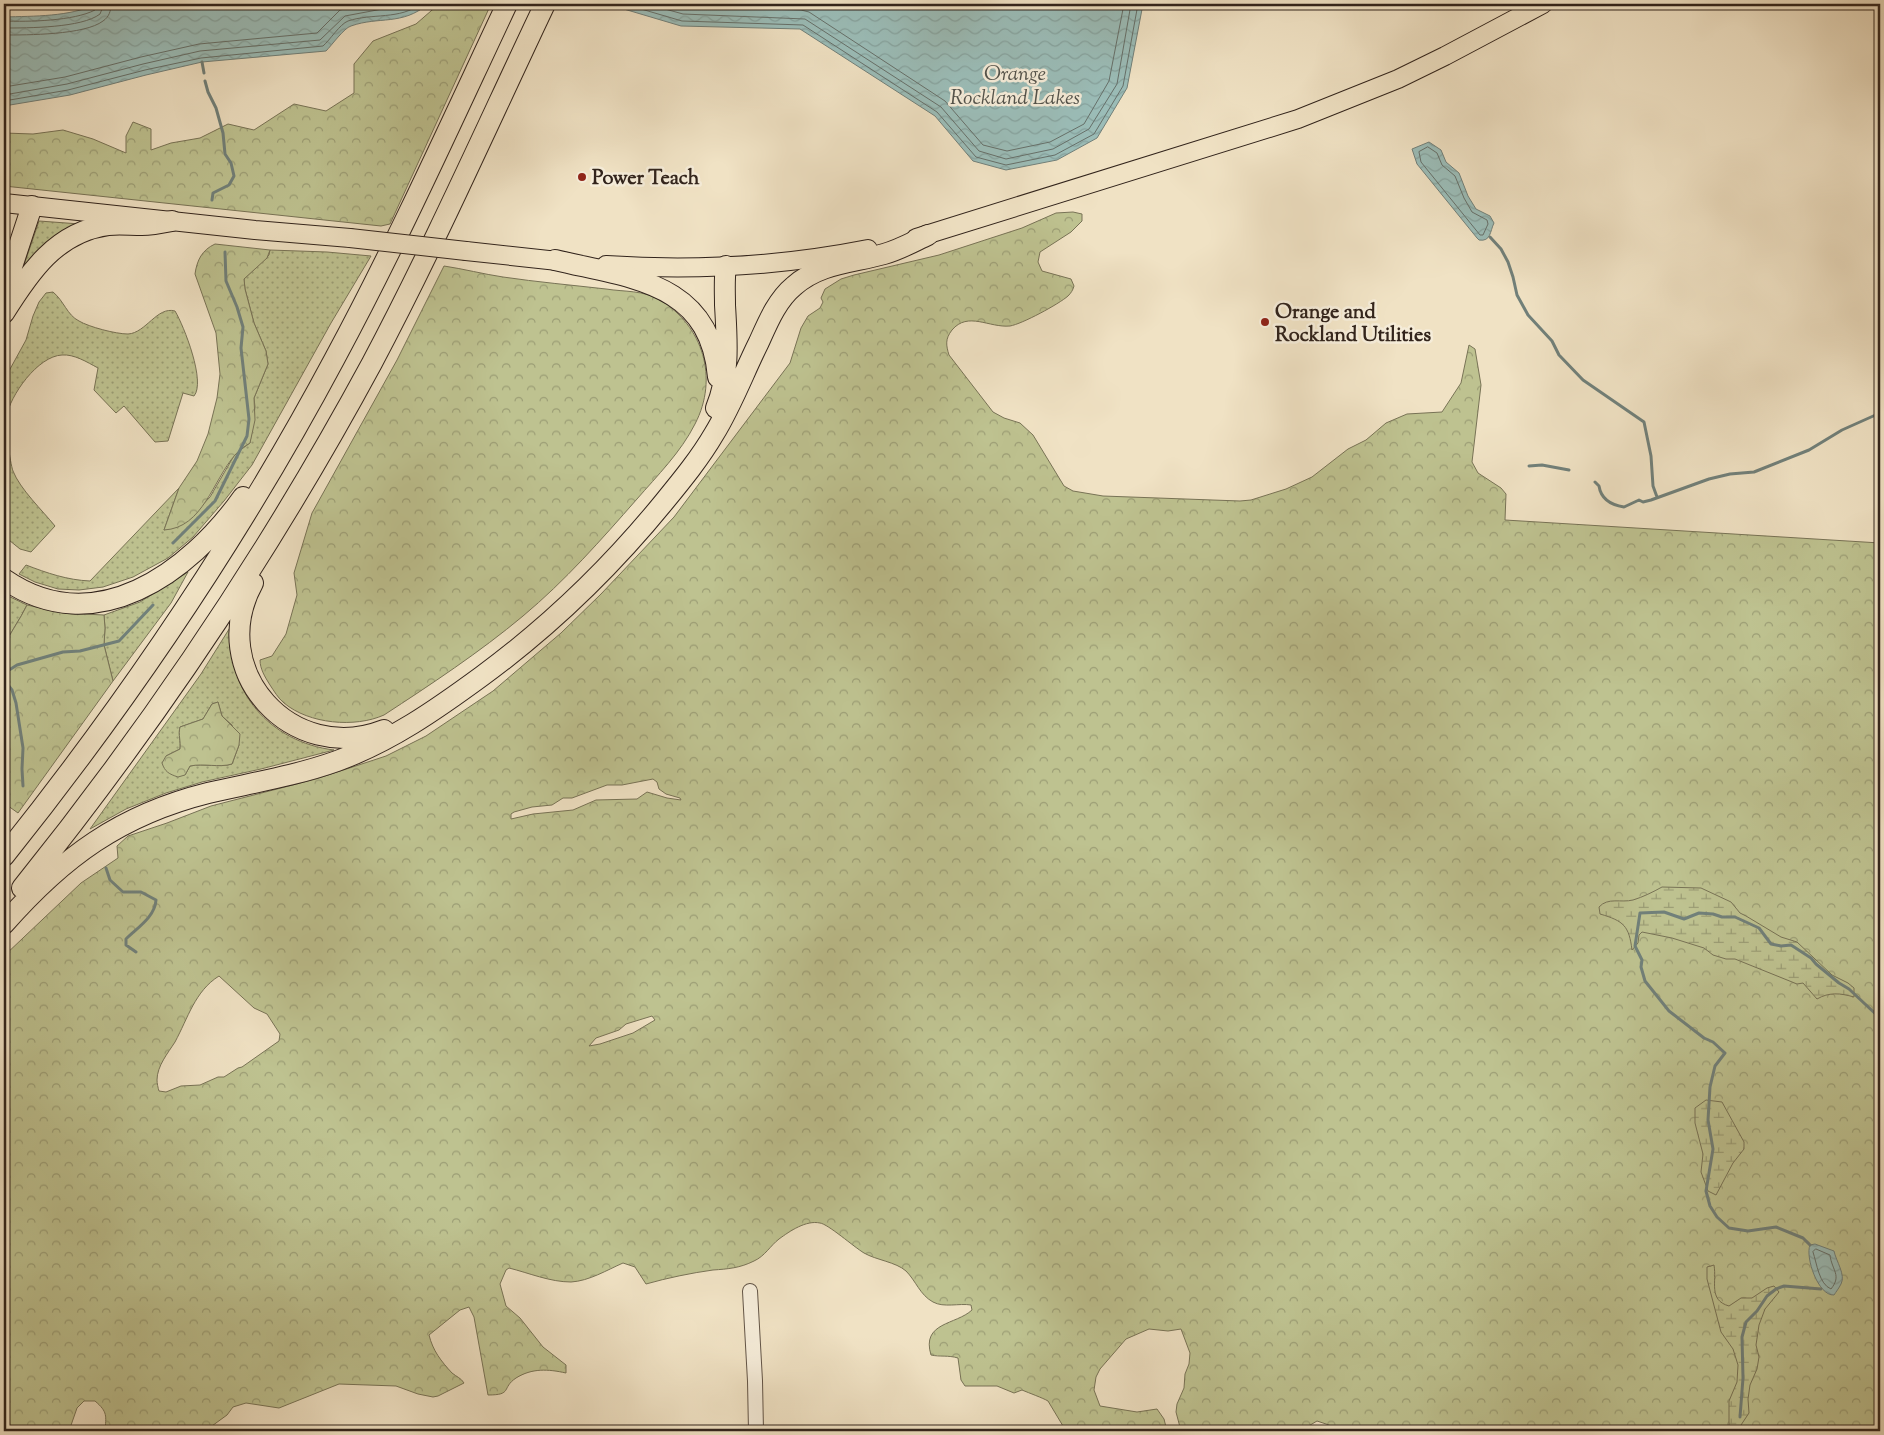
<svg xmlns="http://www.w3.org/2000/svg" width="1884" height="1435" viewBox="0 0 1884 1435" font-family="'Sorts Mill Goudy',serif">
  <style>
    .green { fill: url(#green-dots); stroke: #787356; fill-rule: evenodd }
    .forest { fill: url(#forest-crowns); stroke: #787356; fill-rule: evenodd }
    .wetland { fill: url(#wetland-marsh); stroke: #787356 }
    .water { fill: url(#water-waves); stroke: #71807a }
    .lines { fill: none; stroke-linecap: round; stroke-linejoin: round }
    .shore { stroke: #66706a; stroke-width: 1 }
    .stream { stroke: #71807a; stroke-width: 3 }
    .minor-casing { stroke: #625446; stroke-width: 16 }
    .major-casing { stroke: #32241c; stroke-width: 20 }
    .highway-casing { stroke: #32241c; stroke-width: 22 }
    .minor { stroke: #f5ecd9; stroke-width: 14 }
    .major { stroke: #f0e2c4; stroke-width: 18 }
    .highway { stroke: #f0e2c4; stroke-width: 20 }
    .major-bridge-casing { stroke: #32241c; stroke-width: 20; stroke-linecap: butt }
    .major-bridge { stroke: #f0e2c4; stroke-width: 18 }
    .poi-dot { fill: #8f2418; stroke: #f5ecd9; stroke-width: 2 }
    .labels { text-anchor: middle; stroke-width: 5; stroke-linejoin: round; paint-order: stroke }
    .poi-label { font-size: 20px; font-weight: bold; fill: #32241c; stroke: #f5ecd9; text-anchor: start }
    .water-label { font-size: 21px; font-style: italic; fill: #52524b; stroke: #f5ecd9 }
  </style>
  <defs>
    <pattern id="green-dots" width="8" height="8" patternUnits="userSpaceOnUse" patternTransform="scale(1.25)"><rect width="8" height="8" fill="#bec290"/><path d="M2 2h.1M6 6h.1" fill="none" stroke="#9b9d75" stroke-width="1.8" stroke-linecap="round"/></pattern>
    <pattern id="forest-crowns" width="20" height="18" patternUnits="userSpaceOnUse" patternTransform="scale(1.25)"><rect width="20" height="18" fill="#bec290"/><path d="M2 6a3 3 0 1 1 6 0M12 15a3 3 0 1 1 6 0" fill="none" stroke="#9b9d75"/></pattern>
    <pattern id="wetland-marsh" width="20" height="14" patternUnits="userSpaceOnUse" patternTransform="scale(1.25)"><rect width="20" height="14" fill="#bec290"/><path d="M1 5h8M5 5V1M11 12h8M15 12V8" fill="none" stroke="#9b9d75"/></pattern>
    <pattern id="water-waves" width="16" height="10" patternUnits="userSpaceOnUse" patternTransform="scale(1.25)"><rect width="16" height="10" fill="#9bbdb8"/><path d="M0 5q4-4 8 0t8 0" fill="none" stroke="#86a29e"/></pattern>
  </defs>
  <rect width="100%" height="100%" fill="#f0e2c4"/>
  <filter id="stains"><feTurbulence type="fractalNoise" baseFrequency=".004" numOctaves="4"/><feColorMatrix values="0 0 0 0 .2 0 0 0 0 .09 0 0 0 0 .02 0 0 0 .5 -.17"/></filter>
  <radialGradient id="worn" r=".72"><stop offset=".6" stop-color="#630" stop-opacity="0"/><stop offset="1" stop-color="#630" stop-opacity=".3"/></radialGradient>
  <path class="green" d="M39,221L80,224L20,277Z
    M270,250L327,252L371,256L331,323L252,465L224,501L193,537L168,558L133,577L103,587L79,590L58,589L35,582L19,574L26,565C47,573 67,580 90,581L179,488L164,530L192,516L210,497L235,454L250,443L255,407L254,398L268,364L266,351L254,323L245,289L244,279L269,255Z
    M53,292C64,301 67,315 79,321C89,327 116,334 128,334C146,333 157,306 175,311C184,326 206,382 194,396L183,393L168,441L155,442L124,406L116,413L94,390L98,368C87,362 74,354 62,355C38,356 10,395 6,418C5,425 10,463 13,471C20,489 42,510 55,526L31,552L20,549L4,536V380L26,340L33,316L39,302L46,293Z
    M188,572L171,603L113,681L104,645L105,628L104,615L140,602Z
    M4,594L27,605C20,620 10,632 4,647Z
    M231,626C226,692 270,742 334,750L261,769L202,782L166,793L126,809L90,829L201,674ZM218,702L222,716L232,725L239,745L232,764C219,768 204,763 190,766L185,775L166,756L180,749C181,741 178,735 180,727L203,719L212,704Z"/>
  <path class="forest" d="M439,4H491L390,224L381,226L4,186V133L33,134L63,130L93,139L126,153V136L133,122L151,129V150L171,143L200,138L228,124L254,130L294,104L326,111L354,93V64L373,41L416,24Z
    M1073,212L1082,214V221L1071,232L1040,252L1038,262L1042,271L1071,279L1074,286C1073,290 1071,293 1068,296C1059,304 1022,324 1010,326C989,328 968,311 952,330C945,339 946,345 949,355L993,412L1004,418L1020,423L1033,435L1064,486L1073,491L1103,496L1240,501L1251,500L1286,489L1312,477L1348,449L1366,440L1386,423L1407,414L1442,412L1461,383L1469,345L1475,349L1481,385L1472,462L1478,473L1501,488L1506,494L1505,520L1880,543V1431H1339L1329,1425L1317,1421L1300,1431H1181L1176,1412L1177,1404L1184,1388L1185,1374L1189,1364L1190,1353L1181,1329L1168,1331L1149,1329L1126,1339L1100,1369L1096,1377L1094,1390L1100,1406L1137,1412L1157,1409L1164,1419L1167,1431H1066L1048,1401C1043,1398 1029,1393 1022,1390L1014,1393L997,1386H965L961,1380L958,1358C948,1355 940,1357 931,1355C921,1322 956,1325 972,1310L971,1305C959,1303 944,1308 933,1302C920,1295 916,1281 906,1271C896,1262 876,1260 864,1253C854,1247 828,1224 820,1223C806,1220 790,1231 779,1239C770,1246 765,1256 754,1261C740,1268 728,1269 713,1270C691,1273 667,1278 646,1284L635,1267L623,1263C607,1270 589,1281 571,1282C550,1282 529,1273 509,1268L506,1270L500,1284L506,1306L520,1318L543,1347L566,1365V1373C548,1369 532,1368 516,1378C501,1388 513,1395 488,1395L474,1317L469,1307L460,1310L429,1335C433,1351 441,1361 452,1373C457,1377 461,1378 464,1383L438,1396L433,1397L418,1394L396,1386L339,1384L279,1408L246,1403L233,1407L227,1415L205,1431H105C106,1416 108,1412 95,1401H84L77,1408L69,1431H4V956L81,883L118,858L117,846L128,836L167,823L211,806L316,779L386,756L426,736L493,691L561,633L601,594L674,517L790,363L801,328L808,316L820,308L823,302L821,298L825,289L841,279L854,275L939,255L1022,228L1056,213ZM653,779L657,782L659,789L666,794L680,798L681,800L667,798L647,792L637,799L596,800L573,810L533,814L511,819V814L514,812L532,807L552,805L563,798H572L607,785H622ZM219,976L254,1008L267,1014L280,1034L279,1041L242,1067L238,1068L224,1077H218L200,1085L181,1086L166,1092L159,1091C158,1088 157,1083 157,1080C157,1066 168,1053 175,1042C188,1018 195,991 219,976ZM652,1016L655,1020L633,1033L600,1044L589,1046L596,1038L619,1030L626,1024Z
    M215,244L270,250L267,258L244,279L245,289L254,323L266,351L268,364L254,398L255,420L250,443C245,446 239,450 235,455C213,480 203,528 164,530L179,488L197,461L208,434L217,398L220,374L216,333L195,274C197,260 202,250 215,244Z
    M444,266C464,269 483,274 503,277C537,282 571,285 606,289C625,292 643,290 660,300C703,326 719,378 695,424C681,452 657,476 637,499C601,540 565,581 523,616C480,652 430,685 384,715C355,728 309,724 284,703C278,698 274,691 270,685C265,677 260,669 260,660L272,656L286,634L297,595L294,573L312,513L397,360Z
    M27,605L63,613L104,615L105,628L104,645L113,681L18,813L4,803L5,768L4,647C10,632 20,620 27,605Z
    M218,702L222,716L240,734L239,745L232,764C219,768 204,763 190,766L185,775L178,777C169,774 165,772 162,763L166,756L180,749C181,741 178,735 180,727L203,719L212,704Z"/>
  <path class="wetland" d="M1662,887L1701,888L1731,902L1740,913L1746,916L1781,937L1797,942L1832,975L1848,983L1854,988V997C1840,993 1829,992 1817,999L1803,983L1797,984L1735,959H1726L1713,955L1704,948L1672,938L1642,932L1639,935L1638,943L1632,950C1629,926 1624,921 1600,914L1599,907C1608,897 1621,903 1633,900C1643,897 1653,892 1662,887Z
    M1706,1100L1722,1102L1744,1142V1149L1733,1163L1716,1195L1708,1191L1701,1172L1703,1154L1695,1123V1108Z
    M1714,1265C1717,1282 1708,1300 1729,1306L1741,1298H1752L1767,1288L1774,1286L1779,1292L1765,1309L1759,1325L1756,1345L1759,1357L1757,1369L1750,1385L1748,1399L1749,1413L1737,1431H1729V1401L1737,1382L1738,1365L1733,1349L1721,1332L1707,1279V1267Z"/>
  <path class="water" d="M97,4H428C402,26 379,16 351,26C344,28 332,45 326,51L202,62L146,75L70,95L4,106V17C34,16 69,17 97,4Z
    M607,4H1143L1127,88L1097,138L1057,160L1006,170L973,161L935,116L800,29L681,26Z
    M1429,142L1441,150L1446,162L1459,173L1468,196L1476,209L1490,216L1494,223C1490,231 1491,242 1479,240L1477,238L1417,164L1412,149Z
    M1815,1244L1834,1251C1836,1261 1846,1275 1841,1284C1839,1288 1836,1292 1834,1295C1818,1296 1805,1257 1810,1245Z"/>
  <g class="lines">
    <path class="shore" d="M624,4L682,21L803,25L937,112L976,157L1006,165L1055,155L1094,134L1123,86L1138,4
      M647,4L683,14L805,19L941,107L979,151L1006,159L1053,149L1089,129L1117,84L1131,4
      M673,4L685,7L801,10L809,12L945,101L983,145L1007,151L1050,142L1084,124L1109,81L1124,4
      M4,21C28,22 74,21 95,10L97,4
      M4,28C28,28 82,28 100,14L104,4
      M4,35C27,35 85,35 103,21C109,17 111,11 111,4
      M4,87L65,77L141,57L199,44L317,33L340,10L370,4
      M4,95L67,84L143,64L200,51L320,40L345,16L409,4
      M4,101L68,90L145,70L201,58L323,46C330,40 340,24 348,21C371,13 401,20 420,4
      M1428,147L1437,153L1442,165L1455,176L1464,198L1472,212L1487,220L1488,224L1483,235H1480L1421,162L1419,152Z
      M1816,1249L1830,1255C1832,1271 1842,1275 1831,1289C1819,1284 1817,1264 1813,1252Z"/>
    <path class="stream" d="M202,62L204,73
      M205,81L208,92L216,108L223,133L225,154L231,163L234,176L229,185L213,193L212,200
      M1490,237L1501,249L1508,262L1513,277L1517,295L1528,315L1552,341L1559,355L1583,380L1644,422L1651,456L1653,486L1657,497
      M1529,466L1542,465L1569,470
      M1595,482L1599,486C1601,499 1611,505 1624,507L1639,500L1643,502L1651,500L1709,479L1730,474L1754,472L1809,450L1842,430L1880,413
      M173,543L215,501L247,436L249,419L241,348L243,327L237,307L226,281L225,252
      M23,786L22,769L23,748L16,703L12,690L8,685V678L6,672L17,665L63,652L80,651L119,641L153,605
      M106,868L110,880L123,892H141L156,900C155,917 137,928 126,939V945L136,952
      M1810,1245L1803,1238L1776,1227L1748,1231L1729,1228L1717,1217L1710,1206L1706,1191L1713,1149L1708,1120L1710,1087L1715,1066L1725,1053L1713,1042L1704,1038L1669,1011L1645,981L1641,967L1642,960L1635,946L1640,913L1664,912L1684,919L1699,913L1713,914L1722,917H1735L1759,928L1771,944L1781,946L1791,945L1811,958L1816,964L1839,983L1849,989L1880,1018
      M1740,1417L1743,1378L1742,1337L1746,1322L1757,1311L1767,1296L1776,1289L1784,1286L1821,1289"/>
    <defs>
      <path id="minor" d="M750,1291L755,1381L756,1431"/>
      <path id="major" d="M4,203L255,230L350,238
        M916,238L1298,119L1398,79L1445,56L1543,4
        M466,251L567,262
        M606,265C693,271 782,266 868,249"/>
      <path id="highway" d="M555,260C629,278 710,281 718,377
        M4,291L32,206
        M4,313C29,273 56,232 108,225C119,224 130,225 142,225C152,225 162,223 172,221
        M716,408C730,374 727,341 725,305C725,292 724,279 726,266
        M4,579C95,642 189,573 243,497
        M253,583C205,671 292,766 384,730
        M4,856C129,700 241,534 335,358C397,243 451,123 507,4
        M22,888C154,724 272,548 372,363C434,246 488,124 545,4
        M4,924C63,857 120,815 208,793C251,783 295,776 337,761C390,742 437,709 482,676C550,626 611,567 664,502C682,480 700,458 714,434C732,405 744,372 759,342C768,322 777,300 794,286C820,263 852,263 884,254C899,250 913,242 928,235"/>
    </defs>
    <use href="#minor" class="minor-casing"/>
    <use href="#major" class="major-casing"/>
    <use href="#highway" class="highway-casing"/>
    <use href="#minor" class="minor"/>
    <use href="#major" class="major"/>
    <use href="#highway" class="highway"/>
    <defs>
      <path id="major-bridge" d="M350,238L466,251"/>
    </defs>
    <use href="#major-bridge" class="major-bridge-casing"/>
    <use href="#major-bridge" class="major-bridge"/>
  </g>
  <g class="poi-dot">
    <circle cx="582" cy="177" r="5"/>
    <circle cx="1265" cy="322" r="5"/>
  </g>
  <g class="labels">
    <g class="poi-label">
      <text x="592" y="184">Power Teach</text>
      <text x="1275" y="318">Orange and<tspan x="1275" dy="23">Rockland Utilities</tspan></text>
    </g>
    <g class="water-label">
      <text x="1015" y="80">Orange<tspan x="1015" dy="24">Rockland Lakes</tspan></text>
    </g>
  </g>
  <rect width="1884" height="1435" fill="none" stroke="#f0e2c4" stroke-width="20"/>
  <rect x="5" y="5" width="1874" height="1425" fill="none" stroke="#32241c" stroke-width="2.5"/>
  <rect x="10" y="10" width="1864" height="1415" fill="none" stroke="#32241c"/>
  <rect width="100%" height="100%" filter="url(#stains)"/>
  <rect width="100%" height="100%" fill="url(#worn)"/>
</svg>
